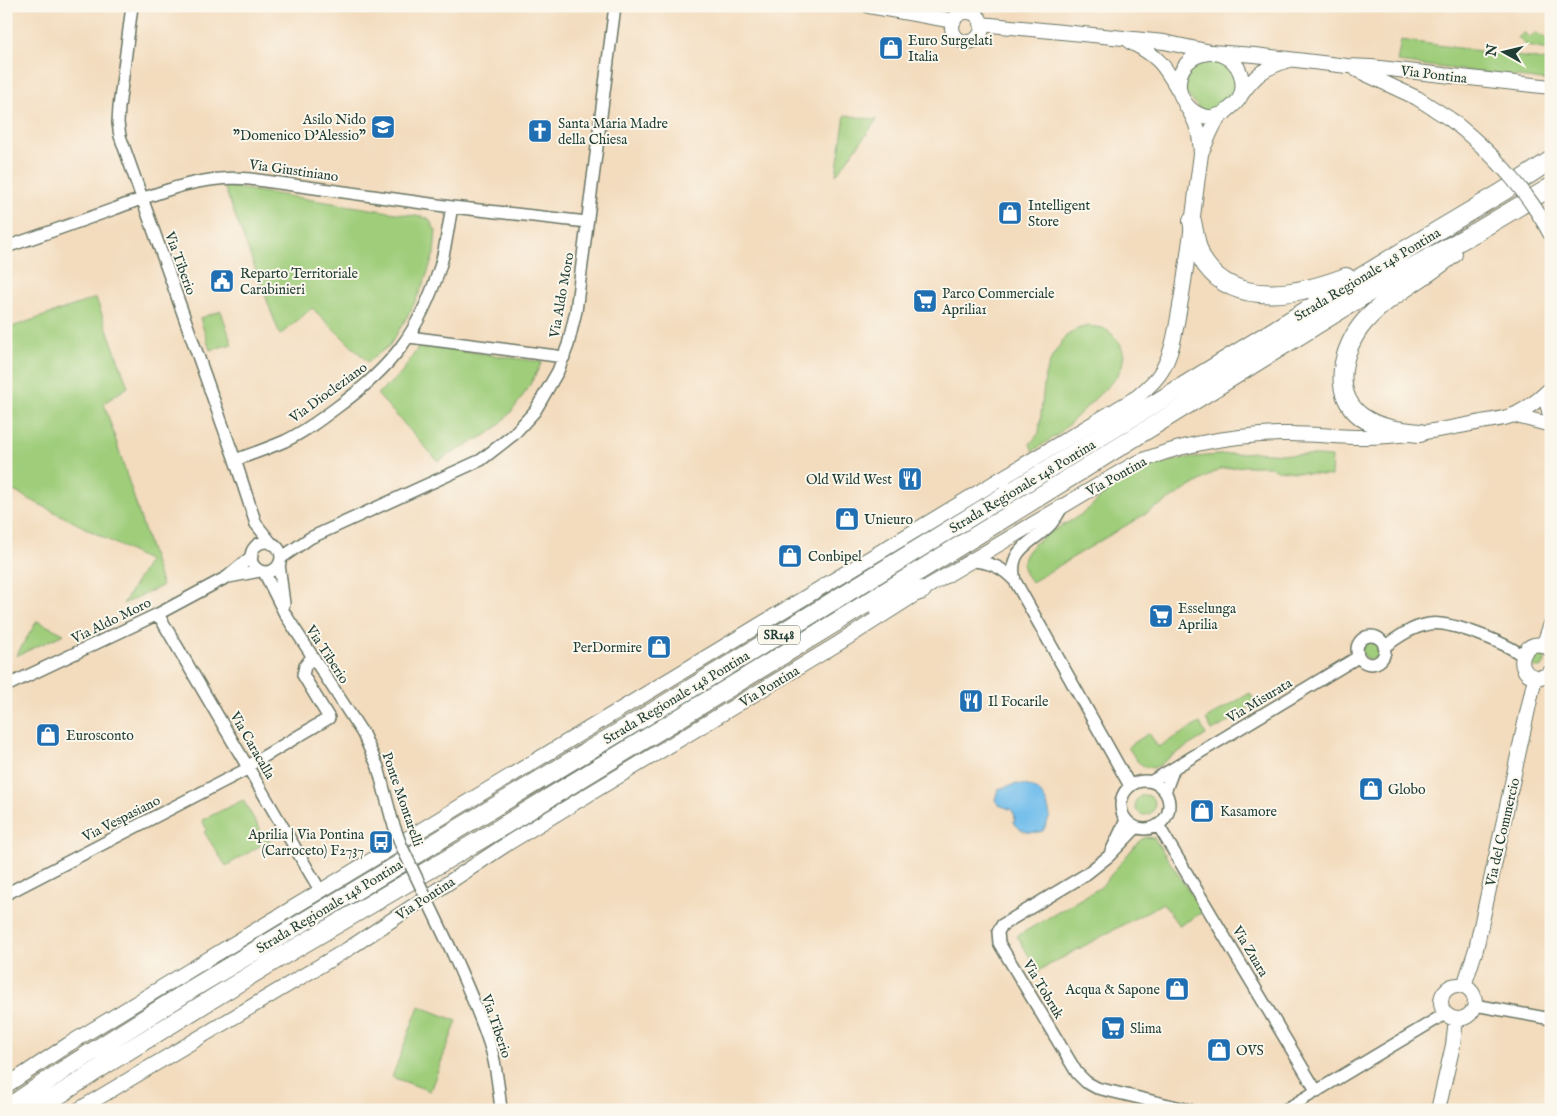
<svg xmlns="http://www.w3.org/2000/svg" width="1557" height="1116" viewBox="0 0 1557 1116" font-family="'IM FELL English',serif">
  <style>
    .green { fill: #9fcd7a; stroke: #5f8557 }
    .water { fill: #72beec; stroke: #487e90 }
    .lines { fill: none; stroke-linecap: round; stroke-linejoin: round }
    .minor-casing { stroke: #697564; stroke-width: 14 }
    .tertiary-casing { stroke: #697564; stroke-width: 16 }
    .trunk-casing { stroke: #697564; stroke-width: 20 }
    .minor { stroke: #fff; stroke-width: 11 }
    .tertiary { stroke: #fff; stroke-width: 14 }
    .trunk { stroke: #fff; stroke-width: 18 }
    .minor-bridge-casing { stroke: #697564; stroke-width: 14; stroke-linecap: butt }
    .tertiary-bridge-casing { stroke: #697564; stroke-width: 16; stroke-linecap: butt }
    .minor-bridge { stroke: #fff; stroke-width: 11 }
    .tertiary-bridge { stroke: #fff; stroke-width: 14 }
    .labels { text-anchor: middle; stroke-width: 4; stroke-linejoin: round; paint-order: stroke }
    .shield { fill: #fbf7ec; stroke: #61756b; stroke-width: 1 }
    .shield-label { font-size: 12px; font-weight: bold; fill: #1f3d34 }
    .poi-label { font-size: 14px; fill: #1f3d34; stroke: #fbf7ec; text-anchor: start }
    .street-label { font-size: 14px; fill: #1f3d34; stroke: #fbf7ec }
  </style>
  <rect width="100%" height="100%" fill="#fbf7ec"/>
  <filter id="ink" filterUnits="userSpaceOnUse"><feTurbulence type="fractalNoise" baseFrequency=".02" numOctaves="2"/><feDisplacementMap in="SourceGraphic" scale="10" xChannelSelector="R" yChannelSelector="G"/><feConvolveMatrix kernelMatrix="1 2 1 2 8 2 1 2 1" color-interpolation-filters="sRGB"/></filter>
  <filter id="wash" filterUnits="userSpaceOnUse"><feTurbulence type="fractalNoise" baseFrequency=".0096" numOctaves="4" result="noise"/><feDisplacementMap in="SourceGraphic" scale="20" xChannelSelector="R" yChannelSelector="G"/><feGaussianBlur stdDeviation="1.12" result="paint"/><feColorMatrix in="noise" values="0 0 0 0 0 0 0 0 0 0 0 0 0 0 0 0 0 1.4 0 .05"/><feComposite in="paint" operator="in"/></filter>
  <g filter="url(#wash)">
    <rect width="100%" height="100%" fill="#f3dcbe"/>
    <path class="green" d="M1524,32L1530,38L1536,32L1540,36L1542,35L1551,44V48L1548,50L1527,46L1518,38Z
      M1401,40L1551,61V81L1397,62Z
      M1211,57L1231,66L1238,86L1231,103C1204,115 1203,115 1185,92C1188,67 1187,66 1211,57Z
      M845,115L877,120L836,175Z
      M224,186L428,218L436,231L434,254L424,283L410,312L390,345L368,362L312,308L280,335Z
      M96,298L128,387L104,403L162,586L123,604L149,561L6,487V329Z
      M221,311L232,344L210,350L200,318Z
      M1089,326L1103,328L1111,333L1120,343L1124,354L1122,366L1116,378L1059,434L1033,451L1030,444L1039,433L1045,375L1052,357L1065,337L1077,329Z
      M420,345L542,362C529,388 511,419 486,435C470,444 453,452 438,461L377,394L400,375Z
      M1254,452L1332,457L1331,476L1278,470L1268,466H1244L1220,469L1032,582C999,550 1063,528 1083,513C1100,501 1109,483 1130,475C1148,469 1170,460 1189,458C1210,455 1232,454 1254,452Z
      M37,621L64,634L16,656Z
      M1362 650a9 9 0 1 1 18 0a9 9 0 1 1-18 0Z
      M1531 661a7 7 0 1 1 14 0a7 7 0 1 1-14 0Z
      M1250,693L1254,700L1245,712L1212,731L1206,719Z
      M1200,723L1206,735L1170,757L1160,765L1153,768L1145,767L1137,761L1128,747L1149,733L1158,747Z
      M1135 805a10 10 0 1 1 20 0a10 10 0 1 1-20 0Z
      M243,800L264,836L272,832L275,837L226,866L204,832L207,830L202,820Z
      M1145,837L1154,838L1203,912L1179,926L1163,903L1038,971L1017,936L1101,887L1138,842Z
      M419,1006L457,1021L430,1091L392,1077Z"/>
    <path class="water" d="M1017,784C1038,786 1046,794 1050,816L1043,831C1032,834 1020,833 1014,822L1015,816L1012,810L999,805L995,800L998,789Z"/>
  </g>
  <g filter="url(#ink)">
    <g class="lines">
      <defs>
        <path id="minor" d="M132,6L119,107L118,123L120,136L235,460L256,524L272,544
          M972,13L973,6
          M6,247C42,235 78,222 114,209C158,193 202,174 250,179L452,207L587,222
          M409,337L564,357
          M235,460C252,454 269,448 285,441C304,432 320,420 336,408C391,368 419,333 440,267C446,247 448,227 452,207
          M251 557a15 15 0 1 1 30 0a15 15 0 1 1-30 0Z
          M281,558L310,538L481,460L513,435L535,411L558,371L568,345L576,311L615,6
          M971,561C990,562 1002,567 1015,581C1007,547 1033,544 1051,524C1055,519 1059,513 1062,507
          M279,564L284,604
          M264,572L285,614L363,734
          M229,577L260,571
          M1015,581L1130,786
          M158,614L321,892
          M1357 650a14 14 0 1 1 28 0a14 14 0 1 1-28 0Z
          M1384,647C1398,637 1412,627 1429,624C1449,620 1506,643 1523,656
          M6,686L158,614L227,577L252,556
          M248,766L329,718L303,675L305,666L312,657
          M1174,768L1358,657
          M1121 805a24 24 0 1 1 48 0a24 24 0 1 1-48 0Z
          M1152,781L1174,768L1165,792
          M1126,820L1109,856L1136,828
          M1158,825L1317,1092
          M1109,856L1085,875L1002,925L998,932L999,943L1077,1073L1086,1082L1097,1088L1190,1110
          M6,894L249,768
          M453,954C467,986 482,1018 492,1052C497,1071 499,1090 501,1110
          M1475,1005L1551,1019
          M1285,1110L1445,1014"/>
        <path id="tertiary" d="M869,6L954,21
          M952 27a15 15 0 1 1 30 0a15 15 0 1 1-30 0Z
          M981,24L1164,42L1211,52L1255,55L1347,66L1371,67L1551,87
          M1130,42C1159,56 1164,65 1180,93
          M1357,70L1417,98L1450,119
          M1241,95C1256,74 1264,68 1289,60
          M1202,151C1207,141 1211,129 1217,120C1226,107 1246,105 1242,80C1236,40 1176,46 1179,88C1181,103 1195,117 1210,117C1215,117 1221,114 1225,113
          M1551,389L1547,403L1551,419
          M1513,415L1551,425
          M1001,481L1007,475L1137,397C1146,389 1155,382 1161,372C1173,353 1176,328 1180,306C1189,256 1194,205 1201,154C1200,133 1197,122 1185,104
          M1543,646L1551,624
          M1551,650C1525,629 1509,674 1537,677C1542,678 1547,675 1551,672
          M1441 1002a17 17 0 1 1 34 0a17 17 0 1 1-34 0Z
          M1464,986L1476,949L1535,677
          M6,1086L69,1044L190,970L1007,475
          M78,1110L348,949L510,842L839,643L922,590L1132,465C1178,444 1230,436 1280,434C1308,433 1336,437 1364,437C1403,437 1443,430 1481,422C1492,420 1504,419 1514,415C1529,408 1540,399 1551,388
          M1438,1110L1453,1045L1456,1019"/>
        <path id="trunk" d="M1192,221C1195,235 1197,253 1206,265C1238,309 1304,293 1346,277
          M1420,433C1400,431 1379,429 1362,417C1330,394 1342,347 1365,321C1389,294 1425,278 1453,254
          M876,606L922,590
          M6,1109L65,1069L195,987L646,716L1405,250L1504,191L1551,160
          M36,1110L108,1063L267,965L485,837L843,618L1387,281L1476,232L1551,187"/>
      </defs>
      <use href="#minor" class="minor-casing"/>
      <use href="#tertiary" class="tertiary-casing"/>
      <use href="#trunk" class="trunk-casing"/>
      <use href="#minor" class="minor"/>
      <use href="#tertiary" class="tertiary"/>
      <use href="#trunk" class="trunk"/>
      <defs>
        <path id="minor-bridge" d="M363,734L378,767L392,820L401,845L453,954"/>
        <path id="tertiary-bridge" d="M1450,119C1491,151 1526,188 1551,235"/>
      </defs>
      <use href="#minor-bridge" class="minor-bridge-casing"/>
      <use href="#tertiary-bridge" class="tertiary-bridge-casing"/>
      <use href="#minor-bridge" class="minor-bridge"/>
      <use href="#tertiary-bridge" class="tertiary-bridge"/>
    </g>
  </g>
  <defs>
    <symbol id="shop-square" viewBox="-11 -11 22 22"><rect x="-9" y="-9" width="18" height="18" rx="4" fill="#1f6fb2" stroke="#fbf7ec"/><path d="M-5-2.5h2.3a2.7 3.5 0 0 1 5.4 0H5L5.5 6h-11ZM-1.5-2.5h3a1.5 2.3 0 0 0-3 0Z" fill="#fff"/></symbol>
    <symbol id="school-square" viewBox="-11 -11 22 22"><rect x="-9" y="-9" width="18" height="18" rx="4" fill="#1f6fb2" stroke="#fbf7ec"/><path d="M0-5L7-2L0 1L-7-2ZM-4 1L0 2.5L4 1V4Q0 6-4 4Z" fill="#fff"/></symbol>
    <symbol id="church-square" viewBox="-11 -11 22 22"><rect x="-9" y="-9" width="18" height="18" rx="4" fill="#1f6fb2" stroke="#fbf7ec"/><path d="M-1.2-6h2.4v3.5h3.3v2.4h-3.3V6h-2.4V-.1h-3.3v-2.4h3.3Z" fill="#fff"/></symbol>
    <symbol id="civic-square" viewBox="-11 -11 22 22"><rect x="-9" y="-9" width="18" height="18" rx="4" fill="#1f6fb2" stroke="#fbf7ec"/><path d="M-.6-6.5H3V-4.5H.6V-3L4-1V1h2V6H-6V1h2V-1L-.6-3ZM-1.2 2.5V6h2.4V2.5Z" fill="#fff"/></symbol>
    <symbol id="supermarket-square" viewBox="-11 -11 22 22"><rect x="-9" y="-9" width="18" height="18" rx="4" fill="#1f6fb2" stroke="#fbf7ec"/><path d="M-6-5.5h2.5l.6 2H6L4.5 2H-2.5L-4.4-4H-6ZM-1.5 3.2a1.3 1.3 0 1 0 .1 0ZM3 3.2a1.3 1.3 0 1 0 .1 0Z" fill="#fff"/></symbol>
    <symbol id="restaurant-square" viewBox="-11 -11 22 22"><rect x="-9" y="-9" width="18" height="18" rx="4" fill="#1f6fb2" stroke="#fbf7ec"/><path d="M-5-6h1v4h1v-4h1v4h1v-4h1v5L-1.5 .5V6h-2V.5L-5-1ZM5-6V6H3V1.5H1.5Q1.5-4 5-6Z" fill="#fff"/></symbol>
    <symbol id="bus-square" viewBox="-11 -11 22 22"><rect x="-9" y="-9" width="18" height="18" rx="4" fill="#1f6fb2" stroke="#fbf7ec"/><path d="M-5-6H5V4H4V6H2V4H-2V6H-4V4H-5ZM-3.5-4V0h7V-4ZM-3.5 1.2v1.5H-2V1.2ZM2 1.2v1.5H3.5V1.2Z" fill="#fff"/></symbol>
  </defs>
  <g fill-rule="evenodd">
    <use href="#shop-square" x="877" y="34" width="28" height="28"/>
    <use href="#school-square" x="369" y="113" width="28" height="28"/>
    <use href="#church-square" x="526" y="117" width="28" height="28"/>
    <use href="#shop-square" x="996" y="199" width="28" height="28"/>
    <use href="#civic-square" x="208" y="267" width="28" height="28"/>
    <use href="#supermarket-square" x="911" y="287" width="28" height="28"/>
    <use href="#restaurant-square" x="896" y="465" width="28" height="28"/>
    <use href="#shop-square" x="833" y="505" width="28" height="28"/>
    <use href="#shop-square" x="776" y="542" width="28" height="28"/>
    <use href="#supermarket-square" x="1147" y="602" width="28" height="28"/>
    <use href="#shop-square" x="645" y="633" width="28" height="28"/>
    <use href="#restaurant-square" x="957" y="687" width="28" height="28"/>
    <use href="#shop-square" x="34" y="721" width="28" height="28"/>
    <use href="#shop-square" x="1357" y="775" width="28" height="28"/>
    <use href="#shop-square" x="1188" y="797" width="28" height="28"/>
    <use href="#bus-square" x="367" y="828" width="28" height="28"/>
    <use href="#shop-square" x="1163" y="975" width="28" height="28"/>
    <use href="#supermarket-square" x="1099" y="1014" width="28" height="28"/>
    <use href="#shop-square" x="1205" y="1036" width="28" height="28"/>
  </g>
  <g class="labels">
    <rect class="shield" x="758" y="625.5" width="42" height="19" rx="4"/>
    <g class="shield-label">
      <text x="779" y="639">SR148</text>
    </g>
    <g class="poi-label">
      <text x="908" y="45">Euro Surgelati<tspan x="908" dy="16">Italia</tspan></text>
      <text x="366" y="124" text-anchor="end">Asilo Nido<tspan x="366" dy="16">"Domenico D'Alessio"</tspan></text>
      <text x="558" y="128">Santa Maria Madre<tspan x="558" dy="16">della Chiesa</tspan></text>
      <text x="1028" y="210">Intelligent<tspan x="1028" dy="16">Store</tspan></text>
      <text x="240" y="278">Reparto Territoriale<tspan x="240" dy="16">Carabinieri</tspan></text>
      <text x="942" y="298">Parco Commerciale<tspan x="942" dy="16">Aprilia1</tspan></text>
      <text x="892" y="484" text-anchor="end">Old Wild West</text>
      <text x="864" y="524">Unieuro</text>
      <text x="808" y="561">Conbipel</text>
      <text x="1178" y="613">Esselunga<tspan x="1178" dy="16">Aprilia</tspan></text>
      <text x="642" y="652" text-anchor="end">PerDormire</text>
      <text x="988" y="706">Il Focarile</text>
      <text x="66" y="740">Eurosconto</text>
      <text x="1388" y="794">Globo</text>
      <text x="1220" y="816">Kasamore</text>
      <text x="364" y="839" text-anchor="end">Aprilia | Via Pontina<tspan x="364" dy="16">(Carroceto) F2737</tspan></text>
      <text x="1160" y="994" text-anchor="end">Acqua &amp; Sapone</text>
      <text x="1130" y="1033">Slima</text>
      <text x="1236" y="1055">OVS</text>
    </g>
    <g class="street-label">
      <text transform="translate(1434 74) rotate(7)" y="5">Via Pontina</text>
      <text transform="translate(294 170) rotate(8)" y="5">Via Giustiniano</text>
      <text transform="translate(181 263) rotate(70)" y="5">Via Tiberio</text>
      <text transform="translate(1367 274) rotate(-31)" y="5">Strada Regionale 148 Pontina</text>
      <text transform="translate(561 295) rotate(-80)" y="5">Via Aldo Moro</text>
      <text transform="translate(328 392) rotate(-36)" y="5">Via Diocleziano</text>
      <text transform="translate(1116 476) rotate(-29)" y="5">Via Pontina</text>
      <text transform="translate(1022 486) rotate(-31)" y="5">Strada Regionale 148 Pontina</text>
      <text transform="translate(111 620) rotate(-26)" y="5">Via Aldo Moro</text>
      <text transform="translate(328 654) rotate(57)" y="5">Via Tiberio</text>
      <text transform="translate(769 686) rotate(-31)" y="5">Via Pontina</text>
      <text transform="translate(676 697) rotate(-31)" y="5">Strada Regionale 148 Pontina</text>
      <text transform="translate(1259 700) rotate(-31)" y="5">Via Misurata</text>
      <text transform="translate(253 745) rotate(60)" y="5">Via Caracalla</text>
      <text transform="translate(403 799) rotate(71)" y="5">Ponte Montarelli</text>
      <text transform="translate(121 818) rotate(-27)" y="5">Via Vespasiano</text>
      <text transform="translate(1502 832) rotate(-77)" y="5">Via del Commercio</text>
      <text transform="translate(425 898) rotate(-33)" y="5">Via Pontina</text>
      <text transform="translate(329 906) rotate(-31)" y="5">Strada Regionale 148 Pontina</text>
      <text transform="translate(1251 951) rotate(59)" y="5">Via Zuara</text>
      <text transform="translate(1044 989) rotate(59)" y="5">Via Tobruk</text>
      <text transform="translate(497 1026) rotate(71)" y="5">Via Tiberio</text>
    </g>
  </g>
  <rect width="1557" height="1116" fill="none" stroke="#fbf7ec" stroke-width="25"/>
  <g transform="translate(1504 52) rotate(278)" stroke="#fbf7ec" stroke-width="4" paint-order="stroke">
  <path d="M0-4L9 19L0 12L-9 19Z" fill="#1f3d34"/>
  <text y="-8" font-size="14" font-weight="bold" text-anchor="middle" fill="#1f3d34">N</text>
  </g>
</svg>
